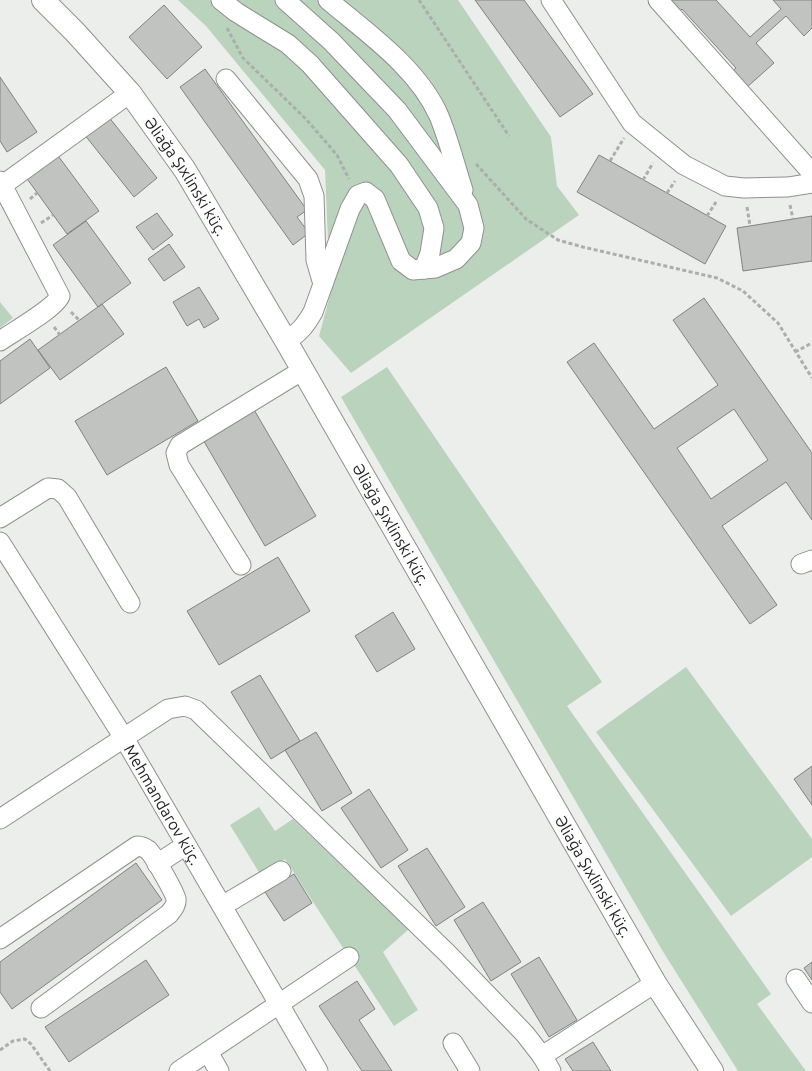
<svg xmlns="http://www.w3.org/2000/svg" width="812" height="1071" viewBox="0 0 812 1071" font-family="Ubuntu,sans-serif">
  <style>
    .green { fill: #bad3bd }
    .building { fill: #c0c3c0; stroke: #808381; fill-rule: evenodd }
    .lines { fill: none; stroke-linecap: round; stroke-linejoin: round }
    .minor-casing { stroke: #8e918e; stroke-width: 21 }
    .major-casing { stroke: #8e918e; stroke-width: 24 }
    .path { stroke: #abaeab; stroke-width: 3; stroke-dasharray: 4 2.5; stroke-linecap: butt }
    .minor { stroke: #fff; stroke-width: 19 }
    .major { stroke: #fff; stroke-width: 22 }
    .labels { text-anchor: middle; stroke-width: 4.5; stroke-linejoin: round; paint-order: stroke }
    .street-label { font-size: 16px; fill: #1d1e1d; stroke: #fff }
  </style>
  <rect width="100%" height="100%" fill="#ebeeeb"/>
  <path class="green" d="M178,0H458L551,137L557,186L579,215L351,373L319,336L340,258L328,242L325,170L206,26Z
    M0,302L13,318L0,328Z
    M387,367L602,682L567,706L771,994L757,1004L806,1071H738L662,950L341,397Z
    M686,667L812,839V857L731,916L596,732Z
    M259,807L275,831L293,819L409,929L383,952L418,1010L394,1026L285,859L260,874L230,825Z"/>
  <path class="building" d="M475,0H524L593,94L560,117Z
    M667,0H716L750,37L781,9L773,0H812V28L804,36L786,16L756,43L774,63L746,88L732,72L736,68L682,9L678,13Z
    M164,5L202,47L167,79L129,37Z
    M205,69L307,210L297,217L309,233L293,245L180,87Z
    M0,77L37,132L7,152L0,141Z
    M108,116L157,178L134,197L84,134Z
    M56,153L99,211L67,234L25,176Z
    M599,155L726,226L705,264L577,192Z
    M157,213L173,235L153,250L136,227Z
    M812,216V261L743,271L737,228Z
    M86,221L131,283L98,307L53,245Z
    M169,244L185,267L164,281L148,259Z
    M199,287L219,319L204,328L199,319L187,326L173,302Z
    M704,298L812,453V520L786,482L722,526L777,605L750,624L567,362L594,343L654,429L718,385L673,320ZM734,409L768,460L711,499L677,448Z
    M102,304L124,334L60,380L38,350Z
    M30,339L50,368L0,404V361Z
    M166,367L198,421L107,475L75,421Z
    M253,408L316,516L265,546L202,438Z
    M278,557L310,611L219,665L187,611Z
    M393,612L415,649L377,672L355,636Z
    M260,675L300,741L271,759L231,692Z
    M316,732L352,793L322,811L285,750Z
    M812,766V805L794,779Z
    M369,789L408,850L381,868L341,808Z
    M427,848L465,907L436,926L398,866Z
    M136,863L162,900L12,1009L0,992V962Z
    M294,874L312,903L284,921L265,892Z
    M483,902L521,962L491,981L454,920Z
    M539,957L577,1020L549,1037L511,974Z
    M146,960L169,995L69,1062L45,1027Z
    M812,962V980L804,968Z
    M357,981L375,1009L359,1020L392,1071H362L319,1006Z
    M593,1042L611,1071H573L565,1059Z"/>
  <g class="lines">
    <defs>
      <g id="minor">
        <path d="M221,0L236,12L288,44L310,64L399,165L428,208L434,228L430,253L424,269"/>
        <path d="M285,0L331,41L397,110L468,205L474,228L471,243L456,259L435,268L413,270L401,261L375,199L366,192L358,195L350,209L313,312C305,326 299,333 286,341"/>
        <path d="M328,0C367,33 418,68 439,116C449,140 455,166 463,190"/>
        <path d="M551,0L632,123L684,165L725,186L744,188L788,187L812,183"/>
        <path d="M658,0L812,173"/>
        <path d="M226,79L308,179L314,196L316,260L323,284"/>
        <path d="M0,181L60,296C54,309 13,332 0,341"/>
        <path d="M0,187L130,93"/>
        <path d="M0,518L48,488L58,489L67,497L130,603"/>
        <path id="s1" d="M0,542L124,738L318,1071"/>
        <path d="M801,564L812,560"/>
        <path d="M241,565L179,465L176,453L180,445L303,370"/>
        <path d="M0,819L168,709L185,706L196,710L448,954L525,1034L542,1056"/>
        <path d="M157,864L186,845"/>
        <path d="M222,906L281,871"/>
        <path d="M0,939L137,846C142,846 144,847 148,850C153,854 175,893 176,899C177,905 172,910 169,914L41,1008"/>
        <path d="M796,979L812,1003"/>
        <path d="M453,1043L470,1071"/>
        <path d="M208,1052L219,1071"/>
        <path d="M179,1071L349,957"/>
        <path d="M551,1071L542,1056L655,983"/>
      </g>
      <g id="major">
        <path id="s2" d="M43,0L75,32L130,93L185,170L286,341L655,983L712,1071"/>
      </g>
    </defs>
    <use href="#minor" class="minor-casing"/>
    <use href="#major" class="major-casing"/>
    <path class="path" d="M419,0L509,136
      M227,28L243,58L306,119L337,155L349,179
      M610,161L624,138
      M476,164L526,219L558,240L583,247L717,278L743,291L778,323L812,378
      M643,180L653,163
      M667,193L675,181
      M30,199L37,193
      M790,205L793,219
      M747,207L750,226
      M707,216L716,202
      M41,223L53,215
      M71,312L79,320
      M54,327L60,335
      M795,352L812,343
      M0,1050L13,1041L25,1039L31,1044L50,1071"/>
    <use href="#minor" class="minor"/>
    <use href="#major" class="major"/>
  </g>
  <g class="labels">
    <g class="street-label">
      <text dy="6" stroke="none"><textPath href="#s2" startOffset="228">Əliağa Şıxlinski küç.</textPath></text>
      <text dy="6" stroke="none"><textPath href="#s2" startOffset="632">Əliağa Şıxlinski küç.</textPath></text>
      <text dy="6" stroke="none"><textPath href="#s1" startOffset="309">Mehmandarov küç.</textPath></text>
      <text dy="6" stroke="none"><textPath href="#s2" startOffset="1038">Əliağa Şıxlinski küç.</textPath></text>
    </g>
  </g>
</svg>
